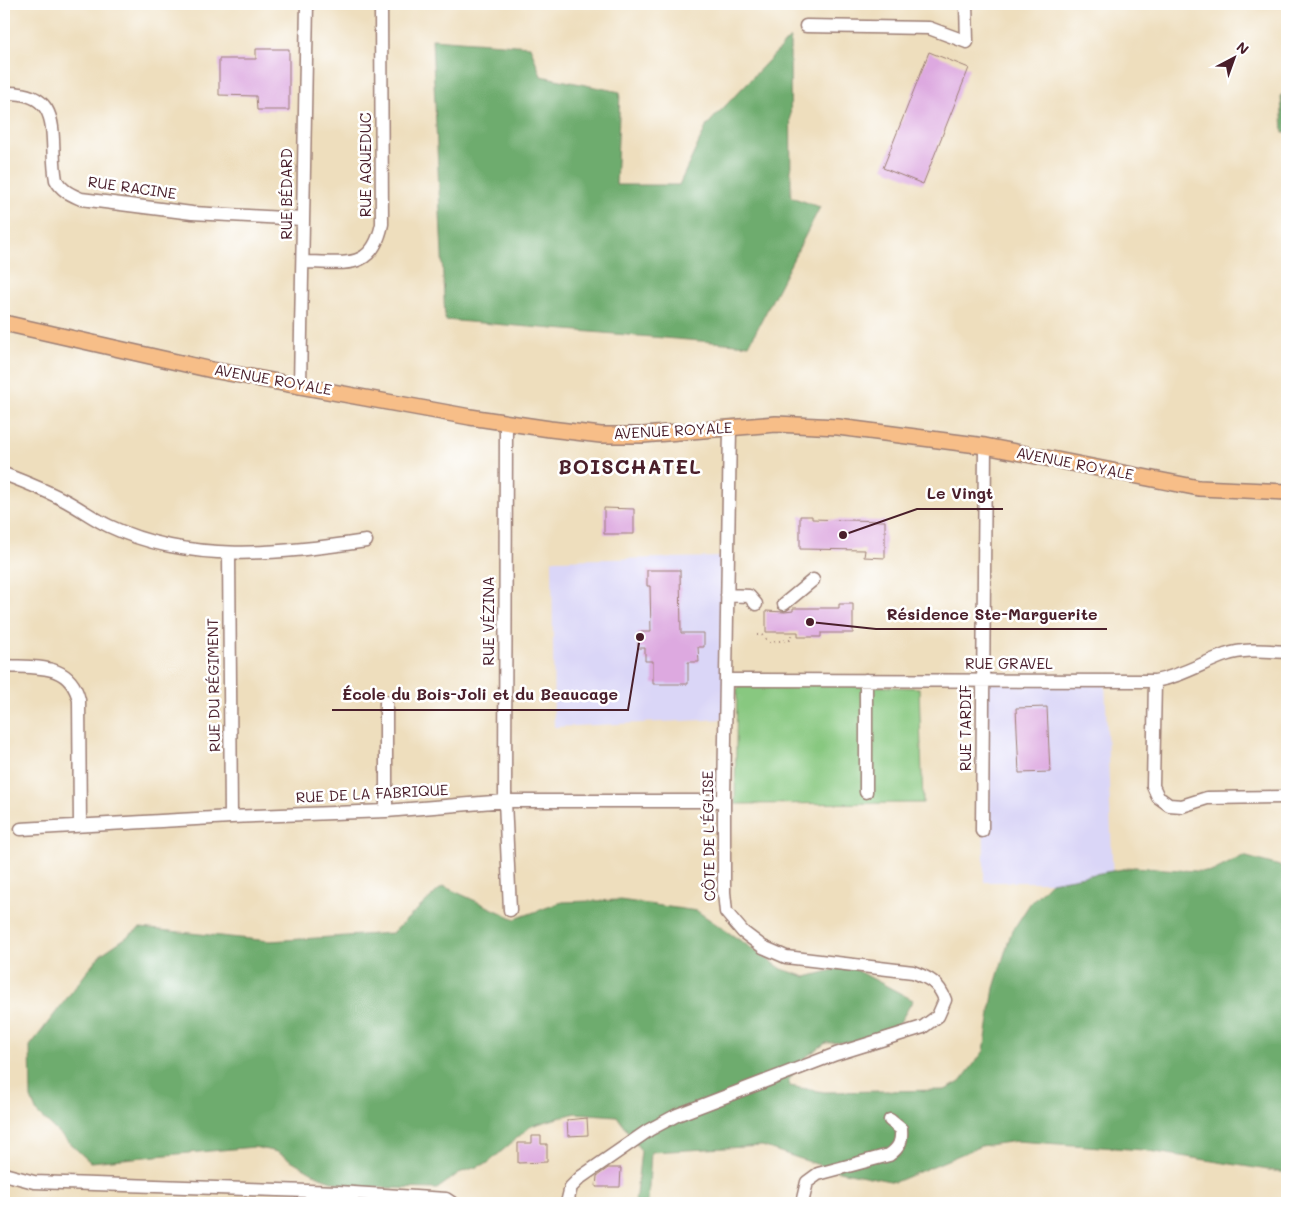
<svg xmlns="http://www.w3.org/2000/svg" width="1291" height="1207" viewBox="0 0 1291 1207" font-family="Mali,sans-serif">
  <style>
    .built { fill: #dad6f7 }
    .green { fill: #88c880; stroke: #697456 }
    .forest { fill: #6eac6e; stroke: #5c664c }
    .building { fill: #dda9e0 }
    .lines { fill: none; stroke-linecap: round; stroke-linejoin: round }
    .minor-casing { stroke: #9c7e74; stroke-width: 15 }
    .major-casing { stroke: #9c7e74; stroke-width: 18 }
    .path { stroke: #9c7e74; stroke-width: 2; stroke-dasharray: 1 4; stroke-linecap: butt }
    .minor { stroke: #fff; stroke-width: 12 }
    .major { stroke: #f7be88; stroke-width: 15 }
    .labels { text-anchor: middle; stroke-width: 5; stroke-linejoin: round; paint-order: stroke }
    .street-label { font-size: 15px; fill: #4a1f2b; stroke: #fff }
    .district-label { font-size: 20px; font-weight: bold; letter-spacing: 1px; fill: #4a1f2b; stroke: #fff }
    .leader { fill: none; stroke: #4a1f2b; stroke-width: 2 }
    .callout-dot { fill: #4a1f2b; stroke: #fff; stroke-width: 2 }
    .callout-label { font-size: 16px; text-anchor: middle; font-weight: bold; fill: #4a1f2b; stroke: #fff; stroke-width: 5; stroke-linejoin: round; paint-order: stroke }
  </style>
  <rect width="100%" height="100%" fill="#fff"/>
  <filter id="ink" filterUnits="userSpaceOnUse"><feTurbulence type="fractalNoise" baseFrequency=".02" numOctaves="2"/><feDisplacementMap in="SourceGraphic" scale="10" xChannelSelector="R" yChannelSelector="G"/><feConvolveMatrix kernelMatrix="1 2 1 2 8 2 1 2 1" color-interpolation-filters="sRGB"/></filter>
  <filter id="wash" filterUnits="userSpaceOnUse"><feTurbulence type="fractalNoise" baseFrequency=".0096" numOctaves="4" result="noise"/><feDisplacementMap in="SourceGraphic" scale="20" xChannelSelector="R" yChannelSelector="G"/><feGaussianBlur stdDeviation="1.12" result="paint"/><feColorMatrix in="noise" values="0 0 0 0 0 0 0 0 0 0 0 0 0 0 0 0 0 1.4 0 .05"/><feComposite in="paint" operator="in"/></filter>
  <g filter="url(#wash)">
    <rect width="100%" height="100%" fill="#eedebd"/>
    <path class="built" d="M727,557L725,719L554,727L552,560Z
      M983,680L1105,681L1113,882H984Z"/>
    <path class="green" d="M744,681L919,688L923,803L735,804L737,689Z"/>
    <path class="forest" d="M790,38L791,197L820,207L749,345L445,320L432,39L530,46L541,76L620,92L616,185H679L707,125Z
      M1281,95H1287V133H1283Z
      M1243,856L1287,868V1173L1143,1150L1017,1141L981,1146L895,1182L834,1170L762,1146L651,1152L648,1203H635L641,1151L617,1116L575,1113L531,1126L488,1163L459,1173L437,1189L349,1187L320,1177L277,1152L254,1147L90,1162L37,1113L31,1098L30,1046L100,955L140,928L270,941L392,933L443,886L515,919L562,902L620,900L697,911L782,969L806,977L849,966L913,1000L896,1029L880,1041L826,1043L803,1059L788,1081L790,1086L824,1092L945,1090L960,1082L984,1051L994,988L1011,933L1031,902L1051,882L1134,867L1211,872Z"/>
    <g id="blocks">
      <path class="building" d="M256,49H289V110H257L256,96L219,95V59H256Z
        M929,52L969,68L923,184L883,168Z
        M604,508L634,509V534H604Z
        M800,516H812V519L885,521V558L864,557L865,550L800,549Z
        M647,570H680L681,633H704V647H698L699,662H688V684H653V661H645V648H638V632H651L650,586H647Z
        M839,604H853V633H821V637H798V632H766V611L785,612L793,611V608H839Z
        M1047,707L1050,772L1019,773L1016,708Z
        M587,1118L588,1135L568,1136L567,1120Z
        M532,1136H541V1144H547V1162L518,1163V1143H532Z
        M608,1168H621L620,1187H596L597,1176Z"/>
    </g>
  </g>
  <g filter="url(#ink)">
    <use href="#blocks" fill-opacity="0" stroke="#9c7e74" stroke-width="1"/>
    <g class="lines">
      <defs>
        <path id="minor" d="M806,26L929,28L967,42L966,4
          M4,93C67,91 48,138 56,180C62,191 70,194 81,199L192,213L302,219
          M304,262C344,262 372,272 382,224L381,4
          M300,385L307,4
          M506,423L505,801L510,910
          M4,474C25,482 47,491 66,501C81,509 94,519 109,526C189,564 281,554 366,541
          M229,553L231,817
          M727,595L749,596L756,604
          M784,604L813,580
          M4,666C36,668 70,662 79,700L80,825
          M726,680L1155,681C1182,676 1200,664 1225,655C1245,648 1267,651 1287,652
          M866,680V792
          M1155,681L1153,786L1158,797L1169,805L1182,806L1207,798L1287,797
          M386,702V811
          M21,829L231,817L386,811L505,801H724
          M982,831L985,446
          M4,1174L34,1182L338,1192L446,1199L452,1203
          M567,1203L571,1187L581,1177L649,1130L677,1115L836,1054L923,1027L938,1016L945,1000C939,983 929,978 913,972L786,957L763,947L743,932L726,912L724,892V801L730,428
          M802,1203L807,1182L818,1174L889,1155C899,1148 902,1142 901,1129L890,1120"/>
        <path id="major" d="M4,323L212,370L470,417L550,429L601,435H643L776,424L838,427L985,446L1199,488L1287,492"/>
      </defs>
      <use href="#minor" class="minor-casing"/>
      <use href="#major" class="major-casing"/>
      <path class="path" d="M757,635H762L769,642L790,640L792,632"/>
      <use href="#minor" class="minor"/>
      <use href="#major" class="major"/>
    </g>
  </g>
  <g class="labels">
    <g class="street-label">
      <text transform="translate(366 165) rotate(-90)" y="5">RUE AQUEDUC</text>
      <text transform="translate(132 188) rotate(8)" y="5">RUE RACINE</text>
      <text transform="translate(287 194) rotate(-90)" y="5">RUE BÉDARD</text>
      <text transform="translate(273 380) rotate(10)" y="5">AVENUE ROYALE</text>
      <text transform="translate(673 431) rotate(-3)" y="5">AVENUE ROYALE</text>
      <text transform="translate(1075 464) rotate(11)" y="5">AVENUE ROYALE</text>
      <text transform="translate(489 621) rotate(-90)" y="5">RUE VÉZINA</text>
      <text x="1009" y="669">RUE GRAVEL</text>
      <text transform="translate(214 685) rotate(-91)" y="5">RUE DU RÉGIMENT</text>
      <text transform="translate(966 728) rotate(-90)" y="5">RUE TARDIF</text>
      <text transform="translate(372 794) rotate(-3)" y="5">RUE DE LA FABRIQUE</text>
      <text transform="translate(709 836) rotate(-91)" y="5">CÔTE DE L'ÉGLISE</text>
    </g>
    <g class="district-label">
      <text x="630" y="474">BOISCHATEL</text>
    </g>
  </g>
  <path class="leader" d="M843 535L917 509H1003M810 622L876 629H1107M640 637L628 710H332"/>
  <g class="callout-dot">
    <circle cx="843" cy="535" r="5"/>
    <circle cx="810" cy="622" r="5"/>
    <circle cx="640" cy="637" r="5"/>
  </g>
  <g class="callout-label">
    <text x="960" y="499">Le Vingt</text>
    <text x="992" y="620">Résidence Ste-Marguerite</text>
    <text x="480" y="700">École du Bois-Joli et du Beaucage</text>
  </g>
  <rect width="1291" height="1207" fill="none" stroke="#fff" stroke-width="20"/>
  <g transform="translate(1234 58) rotate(41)" stroke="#ffffff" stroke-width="4" paint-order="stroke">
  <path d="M0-4L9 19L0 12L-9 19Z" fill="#4a1f2b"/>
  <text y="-8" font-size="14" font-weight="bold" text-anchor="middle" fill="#4a1f2b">N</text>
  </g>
</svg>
